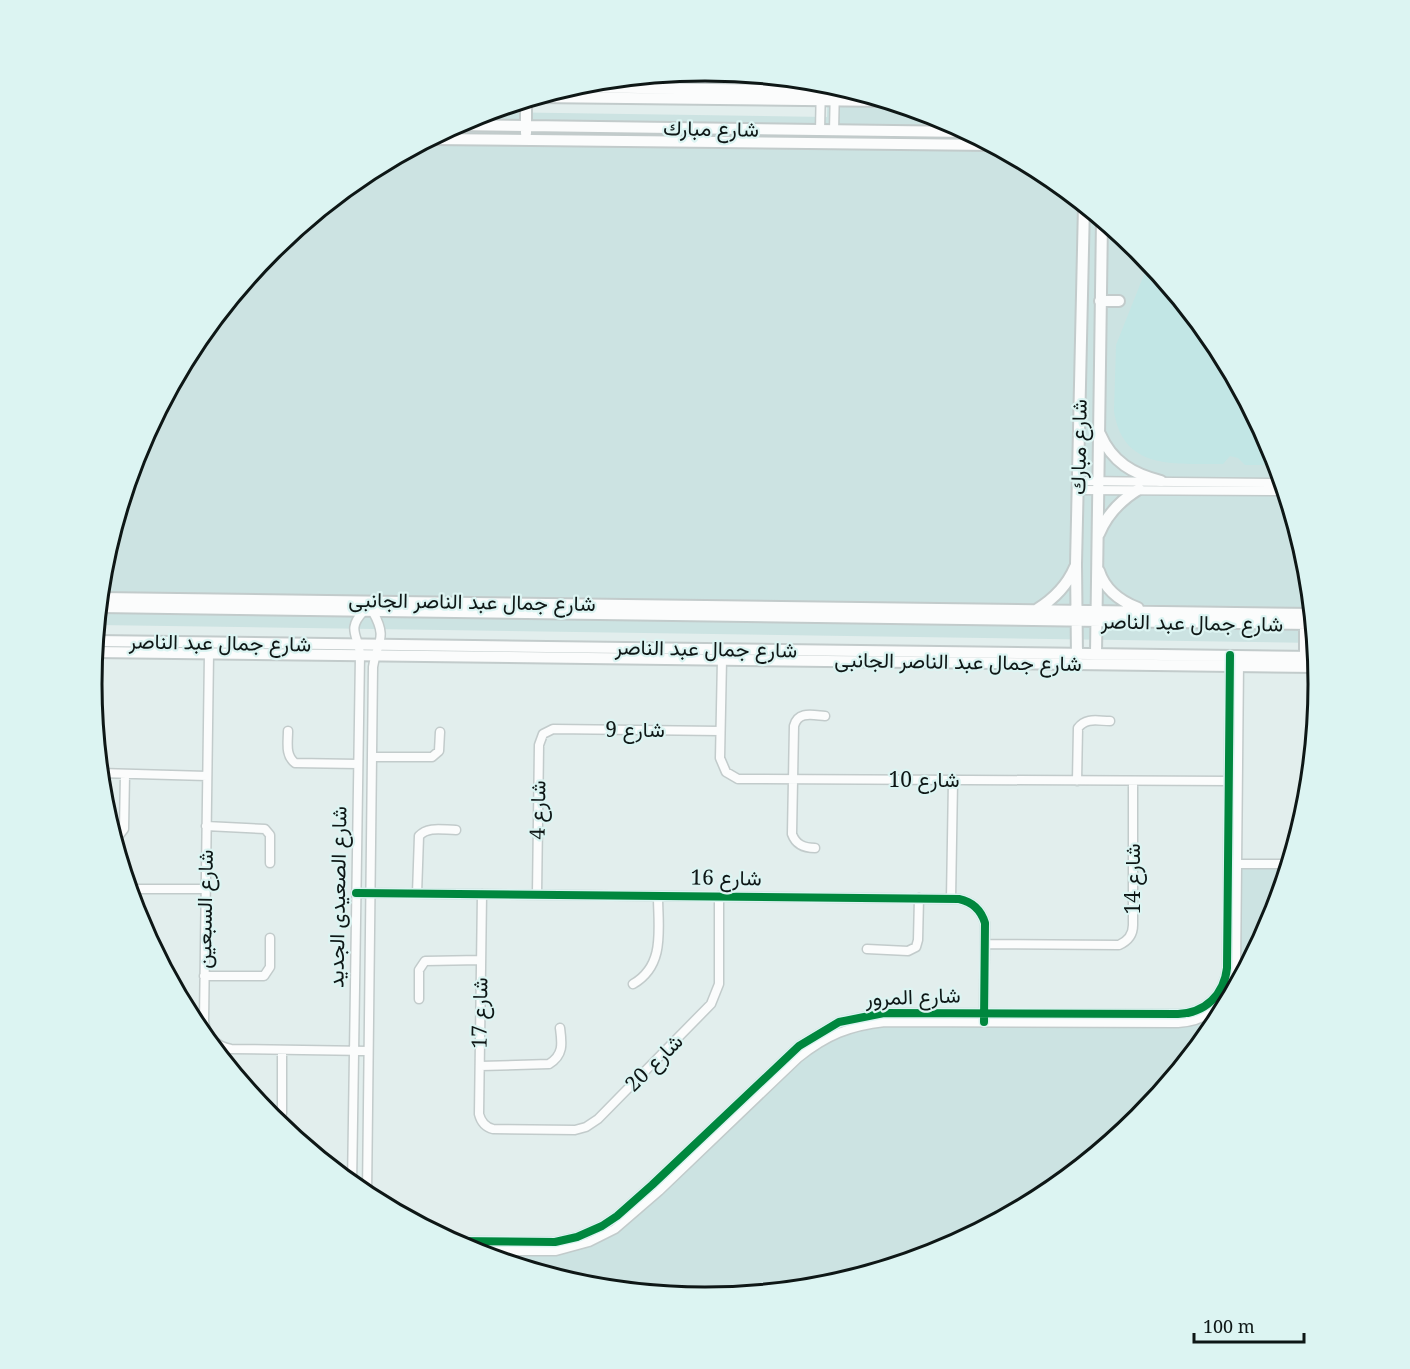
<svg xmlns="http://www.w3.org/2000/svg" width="1410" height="1369" viewBox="0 0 1410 1369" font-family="'Noto Serif',Vazirmatn,serif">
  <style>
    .built { fill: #cce3e2 }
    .pitch { fill: #c2e6e5 }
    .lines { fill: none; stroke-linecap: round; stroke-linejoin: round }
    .minor-casing { stroke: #c2cbcb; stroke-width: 11 }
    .major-casing { stroke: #c2cbcb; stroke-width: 14 }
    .minor { stroke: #fbfcfc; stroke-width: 8 }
    .major { stroke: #fbfcfc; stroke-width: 10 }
    .cycleway-casing { stroke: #dcf4f2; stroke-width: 11 }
    .cycleway { stroke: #00873e; stroke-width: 8 }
    .labels { text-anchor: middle; stroke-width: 4.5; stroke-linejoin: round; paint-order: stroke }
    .street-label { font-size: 21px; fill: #0e1716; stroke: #dcf4f2 }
    .rim { fill: none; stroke: #0e1716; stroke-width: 3 }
  </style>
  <rect width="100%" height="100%" fill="#e2eeed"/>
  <path class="built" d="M828,83L940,117L1046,174L1139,251L1216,344L1272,450L1307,565L1315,643L97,625L103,564L138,449L195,343L271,250L364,174L470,117L488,112L827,117Z
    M1231,867L1288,868L1272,920L1215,1026L1139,1119L1046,1195L940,1252L824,1287L705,1298L585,1287L463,1248H551L573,1243L612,1227L629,1215L806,1046L843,1025L875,1018L1188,1017L1202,1014L1217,1002L1225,992L1230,977Z"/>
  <path class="pitch" d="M1118,233L1144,256L1120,249Z
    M1149,262L1216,344L1272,450L1277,465H1245L1238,458L1230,456L1223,464C1177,463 1123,472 1114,411L1116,345Z"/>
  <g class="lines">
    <defs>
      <path id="minor" d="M820,131L821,82
        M834,131L835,85
        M1078,481L1282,483
        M1078,490L1285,491
        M209,653L204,1021C206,1037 215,1046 231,1049L368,1051
        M722,659L720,758L726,772L738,779L1233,781
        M288,731C288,743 285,755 295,763L358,764
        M372,757H432L439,751L440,732
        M100,773L207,776
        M1077,781L1078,728C1086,717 1098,721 1110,721
        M206,826L265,829L270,835V863
        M112,836L120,834L124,829L125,774
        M815,848C804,848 796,845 792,834L794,726C798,711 812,715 825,716
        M1232,864H1289
        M128,889H206
        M356,893L959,899C973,902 981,910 985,923L984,1019
        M417,894L419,836C428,826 443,830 456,830
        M482,894L479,1114C481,1122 485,1127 493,1129L575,1130L586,1127L598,1119L711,1004L719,984V896
        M537,895L539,745L543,734L553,729L720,731
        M951,899L953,781
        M985,944L1119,945C1128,941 1133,935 1133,925V781
        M867,949L908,951L916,947L918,940L919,898
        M204,976H264L270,967V938
        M633,984C666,965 658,928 658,896
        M419,999V970L425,961L481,960
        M480,1066L549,1064C564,1055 562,1043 560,1028
        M277,1124L282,1113V1050
        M352,1186L360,655C359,636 346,630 363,612
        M367,1196L373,667C377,641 388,639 373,612
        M451,1241L555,1242L577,1237L602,1226L617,1216L652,1185L799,1046L839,1022L884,1013L1178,1014C1205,1013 1224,995 1227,968L1230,662
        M469,1251H556L589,1242L615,1229L659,1191L798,1058C827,1035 849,1026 885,1022L1178,1023C1210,1021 1232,1001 1236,969L1239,662"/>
      <path id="major" d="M569,87L853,91
        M535,97L887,101
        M526,100V133
        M455,125L968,132
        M430,139L992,145
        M1100,301H1119
        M1100,434C1112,462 1133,474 1161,481
        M1099,534C1107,514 1121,500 1139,489
        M1099,571C1105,590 1120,601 1138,608
        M100,598L1312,614
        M99,607L1313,624
        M1036,610C1054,599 1067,586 1075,567
        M1305,624V656
        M95,641L1316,657
        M94,652L1317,667
        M1096,653L1102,220
        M1077,657L1076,564L1084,205"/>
    </defs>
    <use href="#minor" class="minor-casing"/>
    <use href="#major" class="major-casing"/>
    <use href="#minor" class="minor"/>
    <use href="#major" class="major"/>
    <defs>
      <path id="cycleway" d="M356,893L959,899C973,902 981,910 985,923L984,1022
        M451,1241L555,1242L577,1237L602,1226L617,1216L652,1185L799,1046L839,1022L884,1013L1178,1014C1205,1013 1224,995 1227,968L1230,655"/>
    </defs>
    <use href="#cycleway" class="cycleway-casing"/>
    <use href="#cycleway" class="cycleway"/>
  </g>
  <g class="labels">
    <g class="street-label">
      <text transform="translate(711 129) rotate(1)" y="7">شارع مبارك</text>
      <text transform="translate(1079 447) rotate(-89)" y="7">شارع مبارك</text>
      <text transform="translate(472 602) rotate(1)" y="7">شارع جمال عبد الناصر الجانبى</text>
      <text transform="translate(1192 623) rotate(1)" y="7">شارع جمال عبد الناصر</text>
      <text transform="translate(220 643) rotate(1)" y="7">شارع جمال عبد الناصر</text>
      <text transform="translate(706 649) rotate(1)" y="7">شارع جمال عبد الناصر</text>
      <text transform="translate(958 662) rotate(1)" y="7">شارع جمال عبد الناصر الجانبى</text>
      <text x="635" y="737">شارع 9</text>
      <text x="924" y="787">شارع 10</text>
      <text transform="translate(538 810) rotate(-89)" y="7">شارع 4</text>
      <text transform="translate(726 878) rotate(1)" y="7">شارع 16</text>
      <text transform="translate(1133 879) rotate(-90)" y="7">شارع 14</text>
      <text transform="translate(338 897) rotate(-89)" y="7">شارع الصعيدى الجديد</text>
      <text transform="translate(205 909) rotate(-89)" y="7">شارع السبعين</text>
      <text transform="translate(913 997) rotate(-2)" y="7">شارع المرور</text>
      <text transform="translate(480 1013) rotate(-89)" y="7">شارع 17</text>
      <text transform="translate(654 1063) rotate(-45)" y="7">شارع 20</text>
    </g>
  </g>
  <path d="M0 0H1410V1369H0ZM102 684a603 603 0 1 1 1206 0a603 603 0 1 1-1206 0Z" fill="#dcf4f2" fill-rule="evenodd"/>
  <path class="rim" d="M102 684a603 603 0 1 1 1206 0a603 603 0 1 1-1206 0Z"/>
  <path d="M1194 1333v9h110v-9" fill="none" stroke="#0e1716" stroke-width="3"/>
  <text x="1203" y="1333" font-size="18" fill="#0e1716" stroke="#dcf4f2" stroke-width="4.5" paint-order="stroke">100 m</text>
</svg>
